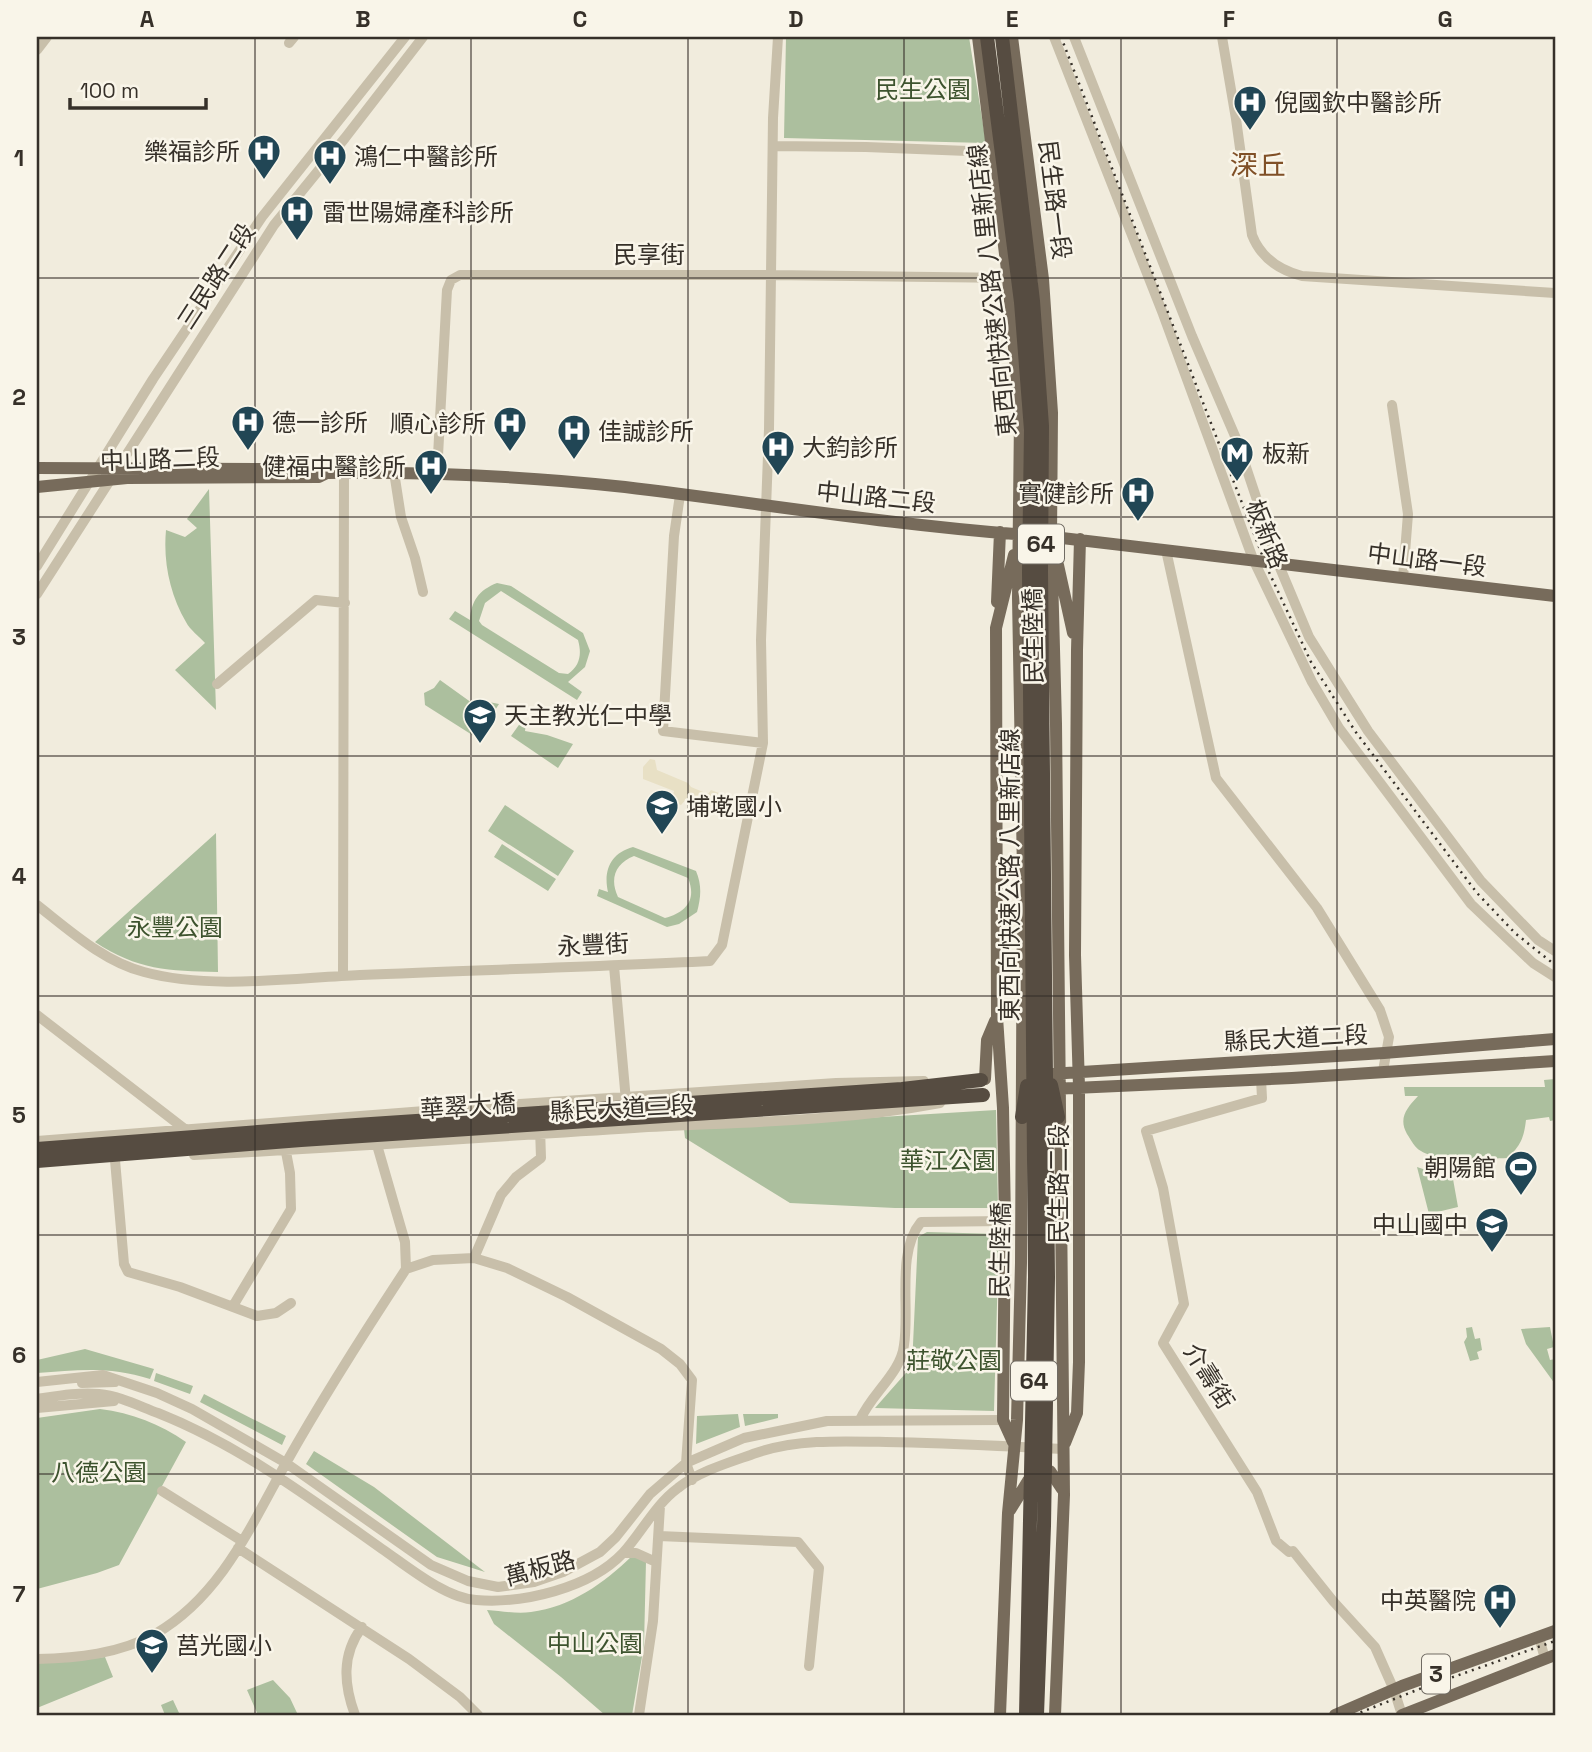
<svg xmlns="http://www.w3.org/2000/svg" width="1592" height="1752" viewBox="0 0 1592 1752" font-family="'Space Grotesk','Noto Sans TC',sans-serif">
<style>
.green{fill:#acbf9e;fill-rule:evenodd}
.plaza{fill:#e8e0c5}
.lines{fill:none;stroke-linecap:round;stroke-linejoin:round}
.minor{stroke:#c8bfaa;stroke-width:10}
.major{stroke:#776b5b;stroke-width:12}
.highway{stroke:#564c41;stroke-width:14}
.rail{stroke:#363029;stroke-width:2.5;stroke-dasharray:2 5;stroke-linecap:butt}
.grid{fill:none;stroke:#363029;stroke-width:2;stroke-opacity:0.55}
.labels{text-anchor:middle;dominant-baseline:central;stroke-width:5;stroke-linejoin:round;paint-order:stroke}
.shield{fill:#f9f5e9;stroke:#706b63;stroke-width:2}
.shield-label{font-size:23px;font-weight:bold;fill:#363029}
.park-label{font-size:24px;fill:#3d532e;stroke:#f9f5e9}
.poi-label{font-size:24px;fill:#363029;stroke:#f9f5e9;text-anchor:start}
.street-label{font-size:24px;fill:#363029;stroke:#f9f5e9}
.quarter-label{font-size:28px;fill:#805027;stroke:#f9f5e9}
.neatline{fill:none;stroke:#363029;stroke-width:2.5}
.grid-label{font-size:23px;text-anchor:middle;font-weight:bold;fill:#363029}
</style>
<rect width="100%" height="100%" fill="#f1ecdd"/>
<path class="green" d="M786,37H969L986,143L784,138Z
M209,489L216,710L175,670L205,643C199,636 190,630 186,622C170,595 163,562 166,530L185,537L197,528L187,519Z
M497,583L511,586L583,633L590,651L585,667L568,682L582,692L577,700L449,619L455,611L470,620C471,601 479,590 497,583ZM501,591L578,640C582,654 580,666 568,674L559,673L482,625L479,621L485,603Z
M440,680L479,708L484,701L499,704L477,738L425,705L424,693L434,688Z
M521,722L526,724L525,731L547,735L573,744L558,768L511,736Z
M505,805L574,851L558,876L488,831Z
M216,833L218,972C169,971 137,970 95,942Z
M502,844L556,879L548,891L494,857Z
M633,847L696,871C702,885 701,897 697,912L679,924L667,927L597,896L599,889L608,892C603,870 611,853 633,847ZM634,856L688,878C697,900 686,912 665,918L618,897C609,878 616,863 634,856Z
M1555,1079V1120L1550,1121L1549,1117L1526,1120C1524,1137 1521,1146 1507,1158C1486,1159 1438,1162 1421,1151C1415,1148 1411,1140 1407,1134C1398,1118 1407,1108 1418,1096H1405L1404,1087H1545L1544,1080Z
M996,1110L998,1208H895L790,1203L685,1138L684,1129Z
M1417,1167L1453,1179L1458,1207L1429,1214Z
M927,1232L999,1234L994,1411L875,1408L912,1366L918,1237Z
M1472,1327L1475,1339L1480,1338L1482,1350L1477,1352L1479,1359L1470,1361L1464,1342L1467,1337L1466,1328Z
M1550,1327L1554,1347L1547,1349L1550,1360L1555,1359V1384L1526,1344L1521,1329Z
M85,1349L154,1369L150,1379C110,1366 78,1370 37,1373V1360Z
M156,1373L193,1386L190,1394L154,1381Z
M204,1394L286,1436L282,1445L200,1402Z
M100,1409C132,1413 160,1424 186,1442L119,1565L97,1573L37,1589V1418Z
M738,1414L740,1427L696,1444L697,1416Z
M743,1414H778V1418L745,1426Z
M314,1451L374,1487L485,1572L437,1557L306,1464Z
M632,1556L646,1561L644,1645L632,1715H605L561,1677L494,1624L487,1610C501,1611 517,1614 531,1612C571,1607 604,1583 632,1556Z
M105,1657L113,1677L37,1708V1663Z
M273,1680L290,1698L298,1715H258L247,1690Z
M173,1700L180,1715H165L161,1705Z"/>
<path class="plaza" d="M650,759L655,760L657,770L688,783L691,787L708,794L711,790L732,798L726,813L688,797L681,805L671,801L674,791L643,779V767Z"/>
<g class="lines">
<path class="minor" d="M1054,37L1163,314L1253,559L1312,682L1339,728L1471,904L1533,963L1555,977
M1074,37L1192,336L1238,443L1278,563L1309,637L1368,731L1481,881L1538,940L1555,951
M1222,37L1236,119L1252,235C1261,258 1279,270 1302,276L1555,293
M289,43L294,37
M37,50L47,37
M773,146L866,147L993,152
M1392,405L1408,514L1403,578
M394,472L401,517L415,558L423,592
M437,474L447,290L451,280L460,275H771L1014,278
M680,495L674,536L663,731L763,743
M1166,550L1216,778L1317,908L1380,1010L1389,1037L1383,1071
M37,566L153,379L262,217L405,37
M37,594L274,225L345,138L423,37
M217,684L316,600L345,603
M996,808H1026
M37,905C69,930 104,962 144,972C210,990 292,978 360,975C477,970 593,967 710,961L722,945L763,743L761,640L769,429L773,118L778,37
M614,966L626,1101
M343,976L344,472
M37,1015L186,1130
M1261,1079L1262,1098L1146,1131L1163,1188L1184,1304L1163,1343L1257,1492L1276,1541L1289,1552L1293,1551L1333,1601L1375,1647L1394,1690L1402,1715
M37,1141L489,1106L836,1083L924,1081
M377,1145L405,1242L406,1269
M194,1155C341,1148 487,1137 634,1128C736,1122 839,1122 940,1103
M115,1160L124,1264L128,1272L180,1287L257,1316L276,1313L291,1303
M474,1258L501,1195L516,1177L541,1158L540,1128
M406,1269L433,1260L474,1258L507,1268L567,1297L661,1349L680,1364L692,1380L686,1463L692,1480
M233,1306L291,1209L290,1173L286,1152
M37,1382L103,1375L157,1393L192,1409L286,1463L431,1565L468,1581L498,1587L534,1582L563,1572L600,1552L616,1537L650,1494L686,1463L744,1438L827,1421L1003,1420
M82,1383L115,1382
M37,1399C57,1396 79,1392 99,1394C120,1396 139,1406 158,1413C241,1446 310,1498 382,1549C407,1566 445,1598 476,1600C523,1604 590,1588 623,1553C642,1532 655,1505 678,1488C699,1471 731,1462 756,1453C797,1439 843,1441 886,1442C945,1443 1003,1446 1062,1449
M37,1408L114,1401
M860,1420C871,1394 901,1373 904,1345C910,1308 896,1252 921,1222L1005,1221
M162,1491L242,1541
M659,1536L798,1542L819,1568L809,1666
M238,1548L409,1659L460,1697L478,1715
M623,1553H636L656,1562
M1539,1637L1545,1659
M37,1659C77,1658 119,1654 155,1634C220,1597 251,1526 286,1463C323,1397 364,1333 406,1269
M355,1715C344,1685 341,1655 362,1627
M639,1715L653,1621L660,1506"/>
<path class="major" d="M978,37L1008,278L1020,417L1018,598L1023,872L1021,1263L1017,1420L1008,1513L1000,1715
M1012,37L1043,279L1052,413L1051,537L1056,724L1064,1495L1055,1715
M37,468L267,469
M37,487L127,478L319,477L327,473C426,472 526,476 625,487C758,503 892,525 1027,535
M1045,536L1555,596
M1058,565L1073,633
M997,602L1000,532
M1050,1074L1384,1053L1555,1039
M985,1079L987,1040L995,1021
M1052,1089L1292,1078L1555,1061
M1013,1442L1003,1420L1005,1221L1003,1108L997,1017L996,628L1014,555
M1065,1443L1077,1413L1079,1362V1087L1075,955L1077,650L1080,539
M1010,1510L1028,1481L1041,1469L1050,1471L1062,1489
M1335,1715L1402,1686L1555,1631
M1402,1715L1555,1655"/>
<path class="highway" d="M987,37L1021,302L1031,430L1029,572L1035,1277L1026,1715
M1002,37L1033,301L1042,426L1041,572L1048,1278L1044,1526L1037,1715
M1051,1085L1058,1117
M1022,1117L1027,1086
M37,1149L311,1128L902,1089L981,1080
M37,1161L301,1140L983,1095"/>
<path class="rail" d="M1061,37L1268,570L1311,662L1355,731L1477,893L1515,933L1555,965
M1354,1715L1422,1688L1555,1641"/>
</g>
<path class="grid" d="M255,37V1715M471,37V1715M688,37V1715M904,37V1715M1121,37V1715M1337,37V1715M37,278H1555M37,517H1555M37,756H1555M37,996H1555M37,1235H1555M37,1474H1555"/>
<defs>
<symbol id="hospital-pin" viewBox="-11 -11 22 30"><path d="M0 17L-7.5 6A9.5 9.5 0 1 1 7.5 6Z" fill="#214655" stroke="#f9f5e9"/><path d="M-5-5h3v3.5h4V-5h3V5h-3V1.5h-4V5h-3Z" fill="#fff"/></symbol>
<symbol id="metro-pin" viewBox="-11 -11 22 30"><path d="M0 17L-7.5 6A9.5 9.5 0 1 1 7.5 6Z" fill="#214655" stroke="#f9f5e9"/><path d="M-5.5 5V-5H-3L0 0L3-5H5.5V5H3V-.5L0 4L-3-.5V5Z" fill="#fff"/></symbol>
<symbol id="school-pin" viewBox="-11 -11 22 30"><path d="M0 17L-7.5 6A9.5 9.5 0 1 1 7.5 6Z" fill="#214655" stroke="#f9f5e9"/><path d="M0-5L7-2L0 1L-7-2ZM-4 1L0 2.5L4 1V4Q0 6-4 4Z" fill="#fff"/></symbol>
<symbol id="stadium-pin" viewBox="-11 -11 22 30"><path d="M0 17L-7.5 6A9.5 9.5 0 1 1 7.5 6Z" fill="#214655" stroke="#f9f5e9"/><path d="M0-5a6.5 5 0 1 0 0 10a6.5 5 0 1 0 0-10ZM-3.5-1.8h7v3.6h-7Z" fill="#fff"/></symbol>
</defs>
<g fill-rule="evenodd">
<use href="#hospital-pin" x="1231" y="83" width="38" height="52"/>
<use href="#hospital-pin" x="245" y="132" width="38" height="52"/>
<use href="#hospital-pin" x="311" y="137" width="38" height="52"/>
<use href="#hospital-pin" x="278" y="193" width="38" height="52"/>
<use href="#hospital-pin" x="229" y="403" width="38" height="52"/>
<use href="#hospital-pin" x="491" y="404" width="38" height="52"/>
<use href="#hospital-pin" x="555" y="412" width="38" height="52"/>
<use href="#hospital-pin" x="759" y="428" width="38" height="52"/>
<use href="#metro-pin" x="1218" y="434" width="38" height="52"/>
<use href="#hospital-pin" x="412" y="447" width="38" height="52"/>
<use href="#hospital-pin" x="1119" y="474" width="38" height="52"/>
<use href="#school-pin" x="461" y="696" width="38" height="52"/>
<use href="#school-pin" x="643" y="787" width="38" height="52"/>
<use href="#stadium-pin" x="1502" y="1148" width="38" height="52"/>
<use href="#school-pin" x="1473" y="1205" width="38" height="52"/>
<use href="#hospital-pin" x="1481" y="1581" width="38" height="52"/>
<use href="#school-pin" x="133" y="1626" width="38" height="52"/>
</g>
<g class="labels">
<g class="shield">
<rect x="1018" y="524.5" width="46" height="39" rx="5"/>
<rect x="1011" y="1361.5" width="46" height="39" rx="5"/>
<rect x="1422" y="1654.5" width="28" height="39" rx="5"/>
</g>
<g class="shield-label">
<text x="1041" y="544">64</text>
<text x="1034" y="1381">64</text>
<text x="1436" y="1674">3</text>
</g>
<g class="park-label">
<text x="923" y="89">民生公園</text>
<text x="175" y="927">永豐公園</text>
<text x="948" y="1160">華江公園</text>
<text x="954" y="1360">莊敬公園</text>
<text x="99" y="1472">八德公園</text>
<text x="595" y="1643">中山公園</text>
</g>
<g class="poi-label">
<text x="1274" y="102">倪國欽中醫診所</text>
<text x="240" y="151" text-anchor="end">樂福診所</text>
<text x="354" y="156">鴻仁中醫診所</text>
<text x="322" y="212">雷世陽婦產科診所</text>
<text x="272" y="422">德一診所</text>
<text x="486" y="423" text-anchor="end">順心診所</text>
<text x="598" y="431">佳誠診所</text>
<text x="802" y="447">大鈞診所</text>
<text x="1262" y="453">板新</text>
<text x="406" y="466" text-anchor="end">健福中醫診所</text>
<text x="1114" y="493" text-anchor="end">實健診所</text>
<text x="504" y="715">天主教光仁中學</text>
<text x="686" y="806">埔墘國小</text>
<text x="1496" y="1167" text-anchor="end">朝陽館</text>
<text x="1468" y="1224" text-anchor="end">中山國中</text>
<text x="1476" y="1600" text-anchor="end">中英醫院</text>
<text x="176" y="1645">莒光國小</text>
</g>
<g class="street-label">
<text transform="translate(1055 200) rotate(83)">民生路一段</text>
<text x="649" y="254">民享街</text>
<text transform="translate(216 276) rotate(-57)">三民路二段</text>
<text transform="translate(992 290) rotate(-96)">東西向快速公路 八里新店線</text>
<text transform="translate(160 459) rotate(-2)">中山路二段</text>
<text transform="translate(876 497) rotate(6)">中山路二段</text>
<text transform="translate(1267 534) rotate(68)">板新路</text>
<text transform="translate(1427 560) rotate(7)">中山路一段</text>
<text transform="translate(1033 636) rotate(-91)">民生陸橋</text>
<text transform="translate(1009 875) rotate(-90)">東西向快速公路 八里新店線</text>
<text transform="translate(593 945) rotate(-3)">永豐街</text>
<text transform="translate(1296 1038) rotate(-3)">縣民大道二段</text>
<text transform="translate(468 1106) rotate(-4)">華翠大橋</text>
<text transform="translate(622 1108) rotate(-3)">縣民大道三段</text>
<text transform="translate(1058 1184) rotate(-90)">民生路二段</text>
<text transform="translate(1000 1250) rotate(-89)">民生陸橋</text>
<text transform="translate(1209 1376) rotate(58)">介壽街</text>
<text transform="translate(540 1568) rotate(-15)">萬板路</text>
</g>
<g class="quarter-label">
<text x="1258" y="165">深丘</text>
</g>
</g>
<rect width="1592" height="1752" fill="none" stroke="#f9f5e9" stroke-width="77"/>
<path d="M70 98v10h136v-10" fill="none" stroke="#363029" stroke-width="3.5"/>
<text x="80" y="98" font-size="21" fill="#363029" stroke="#f9f5e9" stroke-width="5" paint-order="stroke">100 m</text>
<rect x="38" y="38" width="1516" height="1676" class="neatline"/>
<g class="grid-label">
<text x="147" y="27">A</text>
<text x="363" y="27">B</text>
<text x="580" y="27">C</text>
<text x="796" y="27">D</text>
<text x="1012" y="27">E</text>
<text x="1229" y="27">F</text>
<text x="1445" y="27">G</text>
<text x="19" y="166">1</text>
<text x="19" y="405">2</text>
<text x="19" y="645">3</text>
<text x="19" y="884">4</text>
<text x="19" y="1123">5</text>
<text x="19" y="1363">6</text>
<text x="19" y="1602">7</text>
</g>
</svg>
